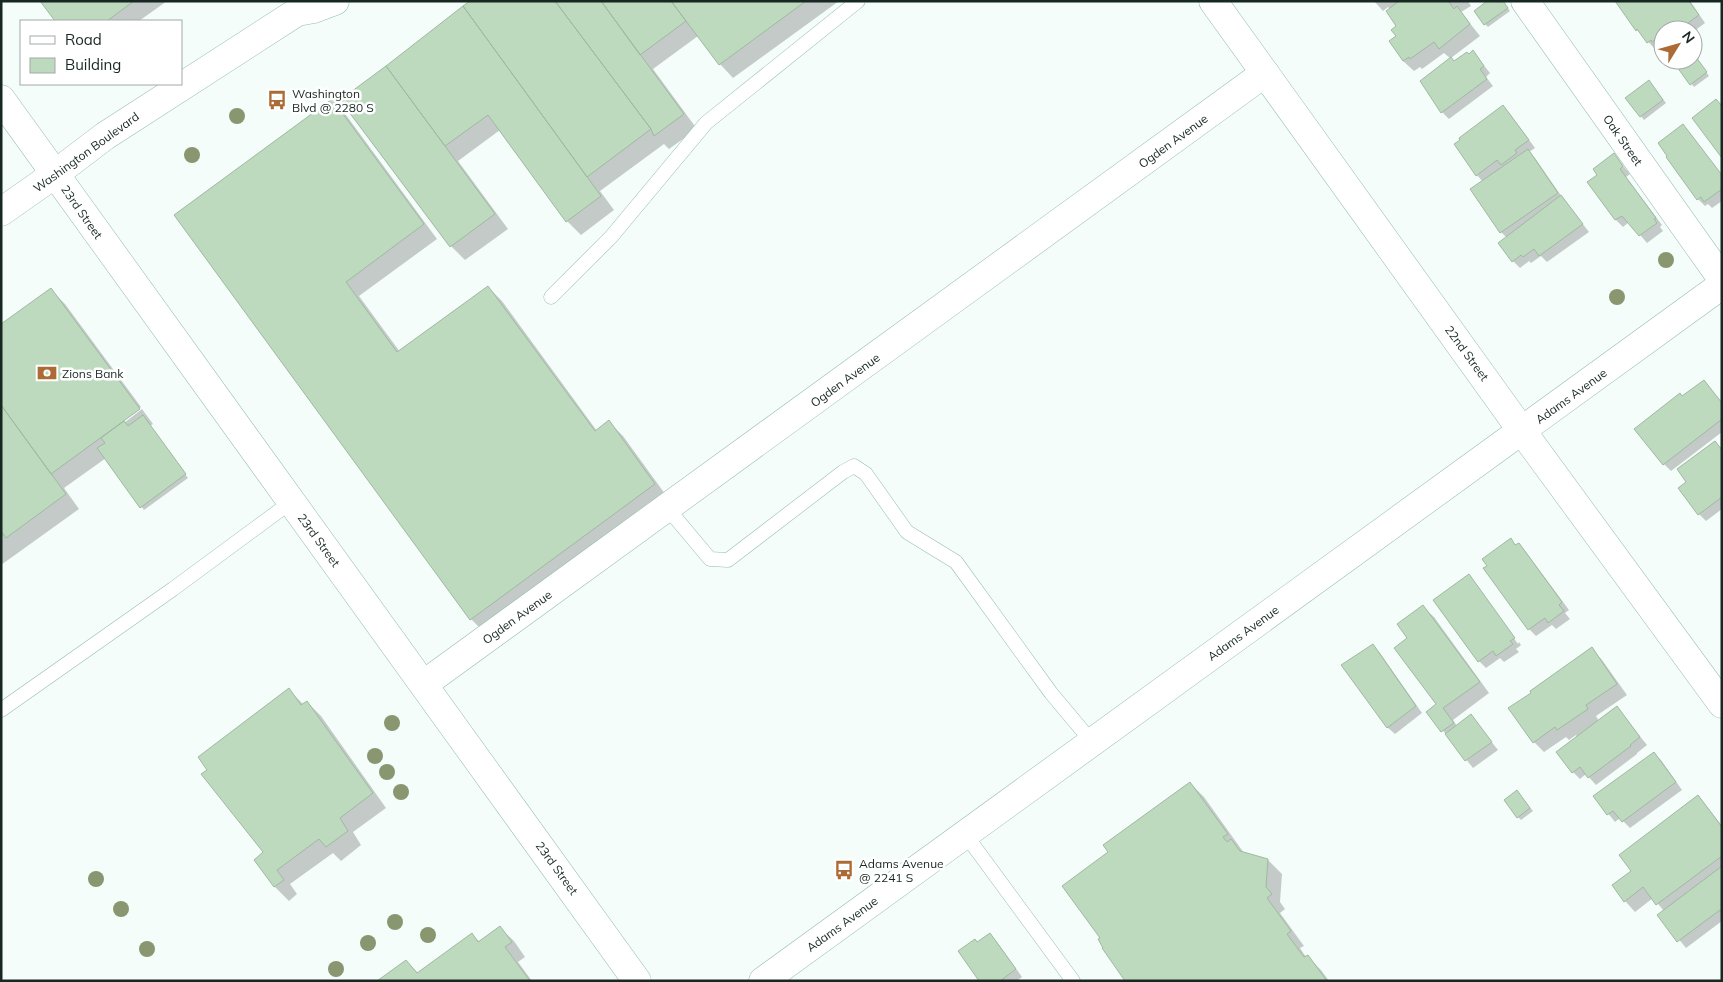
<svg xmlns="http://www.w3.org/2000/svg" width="1723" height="982" viewBox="0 0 1723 982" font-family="Mulish,sans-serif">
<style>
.shadow{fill:#0003}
.building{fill:#bddabf;stroke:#9ebaa0}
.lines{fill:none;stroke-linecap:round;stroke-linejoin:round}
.service-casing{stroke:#95bdae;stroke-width:15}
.minor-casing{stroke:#95bdae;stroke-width:29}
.tertiary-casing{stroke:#95bdae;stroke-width:29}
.primary-casing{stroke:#95bdae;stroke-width:29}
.service{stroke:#fff;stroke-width:14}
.minor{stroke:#fff;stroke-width:28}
.tertiary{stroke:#fff;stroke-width:28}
.primary{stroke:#fff;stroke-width:28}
.tree{fill:#899670}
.labels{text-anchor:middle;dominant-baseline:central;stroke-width:5;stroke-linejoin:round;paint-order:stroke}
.poi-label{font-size:12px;fill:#172721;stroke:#fff;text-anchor:start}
.street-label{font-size:12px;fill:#172721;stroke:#fff}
</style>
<rect width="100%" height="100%" fill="#f5fdfa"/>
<path class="shadow" d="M42,1H167L139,21H57Z
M472,1H839L733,78L720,64L698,36L653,69L697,129L669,149L664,144L600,191L614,210L581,235L567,221L500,130L458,161L508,229L465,260L451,246L342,100Z
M1374,1H1468L1471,6L1461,12L1480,36L1451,58L1455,63L1473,52L1490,73L1486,77L1493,86L1449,119L1442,112L1421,81L1451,59L1444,53L1422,69L1420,67L1414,71L1403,61L1397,37L1398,27L1390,9L1388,7L1383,11Z
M1503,1L1510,11L1488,27L1485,24Z
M1616,1H1690L1705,23L1693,32V30H1663V46L1660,48L1659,47L1655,49L1637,30Z
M1693,54L1709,76L1694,87L1673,60H1693Z
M1652,85L1666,103L1644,120L1627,98Z
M332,101L346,115L437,239L359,296L400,352L488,287L502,301L597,431L609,422L623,436L668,498L485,633L471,619L175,216Z
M1503,107L1510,114L1535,148L1529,152L1535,158L1562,197L1589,232L1547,262L1541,256L1531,263L1529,261L1520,268L1513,261L1507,238L1501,232L1483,182L1477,175Z
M1614,155L1630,174L1626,177L1662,225L1660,227L1663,231L1647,243L1629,222L1623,227L1616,220L1589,183L1599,175Z
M1722,175V201L1712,208L1708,204L1705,206L1698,199Z
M51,290L65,304L141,407L122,421L124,423L142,409L153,424L150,426L188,478L144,510L106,458L64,488L79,509L1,565V326Z
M1704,381L1722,403V432L1671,471L1664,464L1683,398Z
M1715,442L1722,449V509L1706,521L1699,514L1688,482Z
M1511,540L1517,546L1519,544L1526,552L1569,610L1565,613L1570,619L1556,629L1552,625L1536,636L1529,629Z
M1469,576L1475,582H1473L1518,644L1519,642L1521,645L1516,649L1519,652L1504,662L1500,658L1486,668L1479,661Z
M1423,607L1434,617L1489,693L1453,720L1457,726L1471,716L1498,750L1473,768L1428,712L1438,705L1409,639Z
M1373,646L1380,653L1422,713L1395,734L1387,727Z
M1592,649L1602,660L1627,695L1596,716L1599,721L1617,708L1647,745L1637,753V754L1596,785L1586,774L1580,779L1573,772L1577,737L1576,735L1569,740L1566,737L1544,752L1534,742Z
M289,690L304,705L307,702L321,716L386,808L353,832L361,845L341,861L333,853L290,884L297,894L289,901L275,887L256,860L265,853Z
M1653,753L1661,760L1682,790L1630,828L1620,818L1615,822L1595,797Z
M1190,783L1204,797L1244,853L1268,860L1282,874L1280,902L1285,909L1280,913L1304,946L1300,948L1306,957L1307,956L1321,970L1329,981H1127L1102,939L1110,853Z
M1520,795L1533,811L1521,820L1518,817Z
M1698,797L1708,808L1722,826V921L1686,948L1659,915L1664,911L1653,898L1635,912L1625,901L1632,871Z
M500,928L514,941L525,957L518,962L532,981H379L406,961L419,974L472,935L480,942Z
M990,935L997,942L1022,977L1017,981H981L978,943Z"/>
<path class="building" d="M40,1H134L107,21H55Z
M470,1H555L651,129L587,177L463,6Z
M555,1H601L684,114L654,136L651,129Z
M601,1H671L686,21L640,55Z
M671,1H806L719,65Z
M1399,1H1451L1449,2L1454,9L1457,6L1470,24L1439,49L1434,42L1410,59L1409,57L1403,61L1389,41L1396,36L1391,30L1396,26L1386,11Z
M1487,1H1503L1508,8L1484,25L1474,11Z
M1615,1H1689L1699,15L1678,30H1663V34L1652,42L1651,40L1647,43L1637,29L1636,31Z
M463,6L601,196L566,222L488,115L445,146L386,66Z
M1473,50L1484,66L1480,69L1487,79L1441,113L1420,81L1451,57L1454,61L1467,52L1469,54Z
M1693,53L1707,72L1690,85L1672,60H1693Z
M386,66L495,214L450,247L340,100Z
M1649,80L1663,100L1640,117L1625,98Z
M332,99L424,224L346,282L397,352L488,286L595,431L609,420L655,484L470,620L174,215Z
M1716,99L1722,106V158L1692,118Z
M1503,105L1529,140L1515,150L1517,153L1501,165L1497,160L1476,176L1454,144L1460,140L1459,138Z
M1683,124L1722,175V189L1704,202L1701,197L1697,200L1666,157L1667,156L1658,143Z
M1528,149L1558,193L1500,233L1470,189Z
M1614,153L1623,166L1620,169L1656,218L1654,219L1657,223L1639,236L1622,216L1615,220L1587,182L1597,175L1593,169Z
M1561,195L1583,224L1539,256L1534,249L1523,257L1521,255L1512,262L1498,243Z
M51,288L140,409L51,474L1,405V324Z
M1704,380L1722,403V419L1663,465L1634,429L1680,393L1682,396Z
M1,405L66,494L6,538L1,531Z
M143,415L186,474L140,508L97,448L105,443L101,438L124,421L128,426Z
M1715,441L1722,450V497L1698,515L1678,488L1686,482L1677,469Z
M1511,538L1515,545L1519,543L1562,602L1559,605L1564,611L1548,623L1545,618L1528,630L1483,568L1487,566L1482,559Z
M1469,574L1515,638L1510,641L1513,644L1496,656L1493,651L1478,662L1433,600Z
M1423,605L1480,682L1443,708L1454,723L1441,732L1426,712L1436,704L1394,648L1407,638L1397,624Z
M1373,644L1416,706L1387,728L1341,665Z
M1592,647L1617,684L1586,705L1588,709L1557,730L1555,727L1533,743L1508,708L1531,693L1530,691Z
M289,688L301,705L307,701L373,793L340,818L348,831L326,847L319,839L277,870L284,880L274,887L254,860L263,852L201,774L207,770L198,757Z
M1617,706L1640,737L1630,745L1631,746L1588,778L1580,767L1572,773L1556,752Z
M1471,714L1492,742L1465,761L1445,734Z
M1654,752L1676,782L1622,822L1613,811L1607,815L1593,796Z
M1190,782L1228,834L1223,837L1227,842L1231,839L1240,851L1268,859L1266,887L1272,894L1267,898L1291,931L1287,934L1304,957L1308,955L1327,981H1125L1102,948H1103L1098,939L1100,938L1062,886L1108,852L1103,845Z
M1517,790L1530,808L1517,818L1504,800Z
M1698,795L1722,827V856L1656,905L1643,887L1624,902L1612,885L1631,871L1619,855Z
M1722,866V913L1720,910L1677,942L1657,915Z
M500,926L512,942L505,947L530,981H377L406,960L417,973L472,933L478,942Z
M990,933L1016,969L1000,981H979L958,951L975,939L977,942Z"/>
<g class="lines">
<defs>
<path id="service" d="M551,297L611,237L706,123L858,1
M668,509L710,559L728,560L843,472L854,466L866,474L907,532L956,562L1051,693L1092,742
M1,710L173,589L291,502
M965,834L1073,981"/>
<path id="minor" d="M1525,1L1722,279
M424,684L1265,73
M763,981L1722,285"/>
<path id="tertiary" d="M1213,1L1522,431L1722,704
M1,99L637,981"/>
<path id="primary" d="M1,212L55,174L105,136L297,12L314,9L335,1"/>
</defs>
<use href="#service" class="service-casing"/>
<use href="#minor" class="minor-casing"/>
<use href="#tertiary" class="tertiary-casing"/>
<use href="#primary" class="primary-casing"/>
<use href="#service" class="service"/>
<use href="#minor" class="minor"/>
<use href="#tertiary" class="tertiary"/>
<use href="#primary" class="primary"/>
</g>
<g class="tree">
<circle cx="237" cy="116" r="8"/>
<circle cx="192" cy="155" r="8"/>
<circle cx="1666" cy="260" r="8"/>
<circle cx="1617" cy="297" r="8"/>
<circle cx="392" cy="723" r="8"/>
<circle cx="375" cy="756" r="8"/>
<circle cx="387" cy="772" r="8"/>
<circle cx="401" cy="792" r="8"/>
<circle cx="96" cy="879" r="8"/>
<circle cx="121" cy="909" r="8"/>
<circle cx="395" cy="922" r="8"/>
<circle cx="428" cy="935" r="8"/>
<circle cx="368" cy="943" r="8"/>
<circle cx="147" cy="949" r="8"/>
<circle cx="336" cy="969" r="8"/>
</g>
<defs>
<symbol id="bus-bare" viewBox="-9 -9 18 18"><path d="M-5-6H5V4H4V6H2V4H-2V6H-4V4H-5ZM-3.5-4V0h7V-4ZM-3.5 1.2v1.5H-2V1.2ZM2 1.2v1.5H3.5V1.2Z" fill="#ac6b34" stroke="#fff" stroke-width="2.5" paint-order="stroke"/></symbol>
<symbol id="bank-bare" viewBox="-9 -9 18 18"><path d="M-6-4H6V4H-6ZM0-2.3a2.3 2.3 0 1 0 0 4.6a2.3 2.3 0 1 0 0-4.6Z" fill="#ac6b34" stroke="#fff" stroke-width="2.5" paint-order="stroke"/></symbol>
</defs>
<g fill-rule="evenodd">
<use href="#bus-bare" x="263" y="86" width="28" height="28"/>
<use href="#bank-bare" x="33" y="359" width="28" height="28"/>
<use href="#bus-bare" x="830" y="856" width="28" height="28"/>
</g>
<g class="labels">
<g class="poi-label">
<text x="292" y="93">Washington<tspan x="292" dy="14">Blvd @ 2280 S</tspan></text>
<text x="62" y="373">Zions Bank</text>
<text x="859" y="863">Adams Avenue<tspan x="859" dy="14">@ 2241 S</tspan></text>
</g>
<g class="street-label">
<text transform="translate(1623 140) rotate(55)">Oak Street</text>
<text transform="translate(1173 141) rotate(-36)">Ogden Avenue</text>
<text transform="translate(86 152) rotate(-36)">Washington Boulevard</text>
<text transform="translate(82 212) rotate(55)">23rd Street</text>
<text transform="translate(1467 353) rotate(54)">22nd Street</text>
<text transform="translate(845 380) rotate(-36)">Ogden Avenue</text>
<text transform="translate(1571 396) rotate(-36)">Adams Avenue</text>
<text transform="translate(319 540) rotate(54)">23rd Street</text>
<text transform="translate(517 617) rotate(-36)">Ogden Avenue</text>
<text transform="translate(1243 633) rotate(-36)">Adams Avenue</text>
<text transform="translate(557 868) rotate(54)">23rd Street</text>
<text transform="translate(842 924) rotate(-36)">Adams Avenue</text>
</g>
</g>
<rect width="1723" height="982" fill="none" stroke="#172721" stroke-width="5"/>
<rect x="20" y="20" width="162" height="65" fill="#ffffff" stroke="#a2a9a6"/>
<rect x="30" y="36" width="25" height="8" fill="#ffffff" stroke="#a2a9a6"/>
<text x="65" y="45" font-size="15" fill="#172721">Road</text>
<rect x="30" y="58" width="25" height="15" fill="#bddabf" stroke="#a2a9a6"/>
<text x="65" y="70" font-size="15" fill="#172721">Building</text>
<g transform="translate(1678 45) rotate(53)"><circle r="24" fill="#ffffff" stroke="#a2a9a6"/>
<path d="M0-4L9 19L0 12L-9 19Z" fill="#ac6b34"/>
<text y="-8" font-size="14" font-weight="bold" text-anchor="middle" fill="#172721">N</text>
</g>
</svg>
